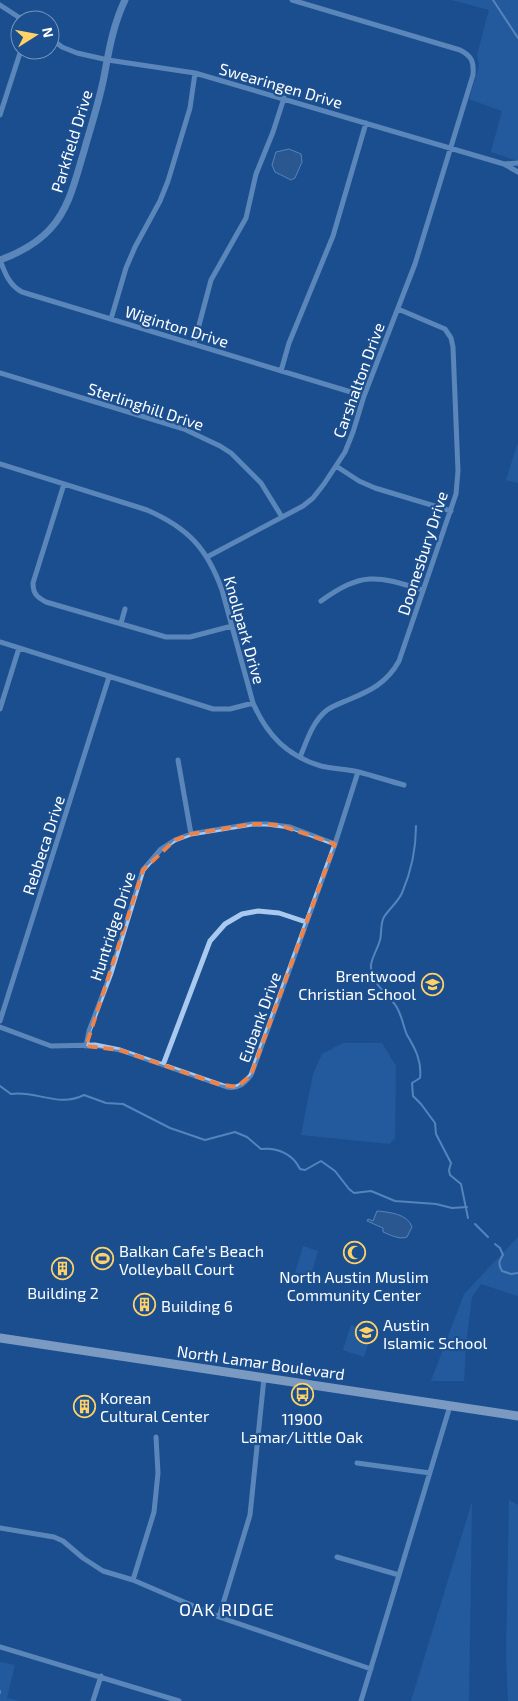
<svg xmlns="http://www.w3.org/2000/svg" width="518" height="1701" viewBox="0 0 518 1701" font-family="'Exo 2',sans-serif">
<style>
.green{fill:#2e69ad}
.water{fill:#3c6290;stroke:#9cc4f0}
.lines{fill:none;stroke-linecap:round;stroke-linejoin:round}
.stream{stroke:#9cc4f0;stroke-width:2}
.minor{stroke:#a9c9ee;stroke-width:5}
.tertiary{stroke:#a9c9ee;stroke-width:7}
.primary{stroke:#f0f6ff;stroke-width:9}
.marked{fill:none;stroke:#ee8249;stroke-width:4;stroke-dasharray:10 6;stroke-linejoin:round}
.labels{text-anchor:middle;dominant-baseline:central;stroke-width:4.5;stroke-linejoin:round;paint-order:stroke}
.street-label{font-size:16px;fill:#fff;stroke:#1b4f8f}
.poi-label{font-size:16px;fill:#fff;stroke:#1b4f8f;text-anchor:start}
.neighbourhood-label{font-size:18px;letter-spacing:1px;fill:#fff;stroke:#1b4f8f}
</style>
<rect width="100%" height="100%" fill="#1b4f8f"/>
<path class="green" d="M452,0H518V201V161L491,152L502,111L469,99L478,70L479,64L477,55L489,10Z
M517,445H518V483L506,480Z
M343,1043H382L396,1066L395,1138L390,1144L301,1135L313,1074L322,1054Z
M518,1237V1296L481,1284L472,1297L466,1344L464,1381H431L464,1294Z
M303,1246L318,1251L310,1278L295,1273Z
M100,1247L110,1249L106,1271L96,1269Z
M351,1325L361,1329L357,1341L368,1345L364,1357L343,1350Z
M509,1500L518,1505V1701H508L506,1658Z
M472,1502L469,1701H411Z
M0,1662L15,1665L7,1698L19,1701H0Z"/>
<path class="water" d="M289,149L301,154L302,162L295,178L291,180L275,172L272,165L276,152Z
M377,1211C389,1212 408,1214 412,1227L407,1237C399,1240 391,1235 383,1232V1228L367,1221L368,1219L373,1221Z"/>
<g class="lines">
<path class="stream" d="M493,0L518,38
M416,826C416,849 411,872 402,893C398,902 389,909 384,917C380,924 382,933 380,940C378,948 372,957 371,965C370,983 388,994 396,1006C402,1015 403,1026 407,1035C415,1048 422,1061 420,1078L412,1083L413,1096L421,1104L435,1123L436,1134L451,1163L449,1170L450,1175L461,1184L468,1218
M0,1086L11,1094C36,1090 58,1108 84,1095L106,1103L123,1104L170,1128L205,1140L235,1132L247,1137L261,1149C277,1147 293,1154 300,1169L305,1170L321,1161L335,1171L349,1189L354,1193L371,1191L395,1201L436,1204L452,1208L467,1207
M475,1224L488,1237
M495,1244L500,1248L503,1255C499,1261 498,1264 502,1271L511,1274L518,1273
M0,1693V1691"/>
<path class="minor" d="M0,5L23,20
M50,38L62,47L77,53L108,60L195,73L504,164L518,172
M0,115L21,50
M504,164L518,163
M0,260C5,273 9,285 22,292L364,396
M111,319L126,268L135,247L160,201L168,181L190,108L195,73
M194,344L211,280L246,218L256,174L273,132L284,98
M281,371L289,343L333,236L366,123
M0,373L184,429L220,446L231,453L261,483L282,517
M0,464L147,510C188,528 207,548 222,590L253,703C267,735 287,756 321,766C333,769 347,769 359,772C374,776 389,781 404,785
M336,466L359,481L375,488L451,511
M64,484L33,583C33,594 37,597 46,602L166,637H190L232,626
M207,557L303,506L313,498L324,484L345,452L353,432L364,396L415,264L473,75C474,62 472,56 460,50L292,0
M321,601C363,571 377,576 423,590
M121,623L125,609
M0,642L213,709H230L253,703
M0,709L19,648
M300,757C307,741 312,722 327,710C333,706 341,703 348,700C370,691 387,683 399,661L456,494L458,471L453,347L451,338L445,329L398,309
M178,760L191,834
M0,1021L109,677
M0,1027L51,1046L95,1045L120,1050L227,1087C238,1089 244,1084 251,1075L335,844L358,772
M86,1046L89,1031L111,973L143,870L161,849L175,840L191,834L252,824H267L290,827L335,844
M163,1065L210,941L225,924L242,914L258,911L279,913L306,922
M357,1463L430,1473
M0,1528L54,1537L63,1541L83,1558L103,1571L133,1580L219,1617L371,1669
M337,1557L399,1575
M133,1580L154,1512L158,1473L156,1437
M219,1617L250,1515L264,1378
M0,1647L179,1701
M93,1701L101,1676
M361,1701L450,1406"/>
<path class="tertiary" d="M0,260C19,253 37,244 51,228C70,207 76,177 84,151C91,126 99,102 104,77C109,50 113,25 125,0"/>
<path class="primary" d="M0,1338L518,1416"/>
</g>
<path d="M0 0H518V1701H0ZM252,824L279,825L335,844L251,1075L237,1087L218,1084L120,1050L86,1046L143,870L175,840L191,834Z" fill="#1b4f8f" fill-opacity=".55" fill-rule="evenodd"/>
<path class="marked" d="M252,824L279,825L335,844L251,1075L237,1087L218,1084L120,1050L86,1046L143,870L175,840L191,834Z"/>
<defs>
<symbol id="school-ring" viewBox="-11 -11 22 22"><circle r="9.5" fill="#1b4f8f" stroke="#ffd166" stroke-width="1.5"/><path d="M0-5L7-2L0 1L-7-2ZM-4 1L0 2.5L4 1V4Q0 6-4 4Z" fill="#ffd166"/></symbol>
<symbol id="mosque-ring" viewBox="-11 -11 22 22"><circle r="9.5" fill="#1b4f8f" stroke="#ffd166" stroke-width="1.5"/><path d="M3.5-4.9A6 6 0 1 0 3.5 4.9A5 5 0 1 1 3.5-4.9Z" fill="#ffd166"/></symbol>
<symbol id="stadium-ring" viewBox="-11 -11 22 22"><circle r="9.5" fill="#1b4f8f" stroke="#ffd166" stroke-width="1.5"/><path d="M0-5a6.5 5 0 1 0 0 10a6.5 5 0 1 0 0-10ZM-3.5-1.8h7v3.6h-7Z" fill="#ffd166"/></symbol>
<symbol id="building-ring" viewBox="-11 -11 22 22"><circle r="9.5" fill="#1b4f8f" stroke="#ffd166" stroke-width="1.5"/><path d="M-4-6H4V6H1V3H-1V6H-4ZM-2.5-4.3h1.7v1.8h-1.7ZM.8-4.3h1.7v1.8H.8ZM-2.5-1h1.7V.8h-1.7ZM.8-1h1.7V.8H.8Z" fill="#ffd166"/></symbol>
<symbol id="bus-ring" viewBox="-11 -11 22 22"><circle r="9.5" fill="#1b4f8f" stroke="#ffd166" stroke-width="1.5"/><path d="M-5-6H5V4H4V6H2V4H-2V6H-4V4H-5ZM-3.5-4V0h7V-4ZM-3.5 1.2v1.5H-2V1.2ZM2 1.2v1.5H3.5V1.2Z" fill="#ffd166"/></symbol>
</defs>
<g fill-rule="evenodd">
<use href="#school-ring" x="420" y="972" width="25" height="25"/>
<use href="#mosque-ring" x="342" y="1240" width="25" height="25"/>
<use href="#stadium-ring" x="90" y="1246" width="25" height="25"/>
<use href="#building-ring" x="50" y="1256" width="25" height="25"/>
<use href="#building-ring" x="132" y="1292" width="25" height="25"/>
<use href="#school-ring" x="354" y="1320" width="25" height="25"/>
<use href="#bus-ring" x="290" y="1382" width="25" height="25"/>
<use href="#building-ring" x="72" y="1394" width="25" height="25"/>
</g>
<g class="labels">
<g class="street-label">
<text transform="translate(281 85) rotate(16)">Swearingen Drive</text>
<text transform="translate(71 141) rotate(-73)">Parkfield Drive</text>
<text transform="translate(177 326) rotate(17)">Wiginton Drive</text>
<text transform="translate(358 380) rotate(-70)">Carshalton Drive</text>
<text transform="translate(146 406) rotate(18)">Sterlinghill Drive</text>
<text transform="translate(422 553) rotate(-72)">Doonesbury Drive</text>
<text transform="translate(245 630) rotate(74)">Knollpark Drive</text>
<text transform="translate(43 845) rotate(-72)">Rebbeca Drive</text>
<text transform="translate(112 926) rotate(-72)">Huntridge Drive</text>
<text transform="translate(259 1017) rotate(-70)">Eubank Drive</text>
<text transform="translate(261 1362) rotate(8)">North Lamar Boulevard</text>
</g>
<g class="poi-label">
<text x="416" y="975" text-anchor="end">Brentwood<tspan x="416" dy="18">Christian School</tspan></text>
<text x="119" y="1250">Balkan Cafe's Beach<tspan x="119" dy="18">Volleyball Court</tspan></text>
<text x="354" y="1276" text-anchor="middle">North Austin Muslim<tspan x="354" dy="18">Community Center</tspan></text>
<text x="63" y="1292" text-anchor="middle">Building 2</text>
<text x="161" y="1305">Building 6</text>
<text x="383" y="1324">Austin<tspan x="383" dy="18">Islamic School</tspan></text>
<text x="100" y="1397">Korean<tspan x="100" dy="18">Cultural Center</tspan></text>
<text x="302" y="1418" text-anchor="middle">11900<tspan x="302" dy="18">Lamar/Little Oak</tspan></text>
</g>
<g class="neighbourhood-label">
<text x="227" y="1609">OAK RIDGE</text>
</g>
</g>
<g transform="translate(35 35) rotate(79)"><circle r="24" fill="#1b4f8f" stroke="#7695bc"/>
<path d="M0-4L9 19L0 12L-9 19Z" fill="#ffd166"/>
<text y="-8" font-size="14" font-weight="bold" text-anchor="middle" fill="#ffffff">N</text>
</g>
</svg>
